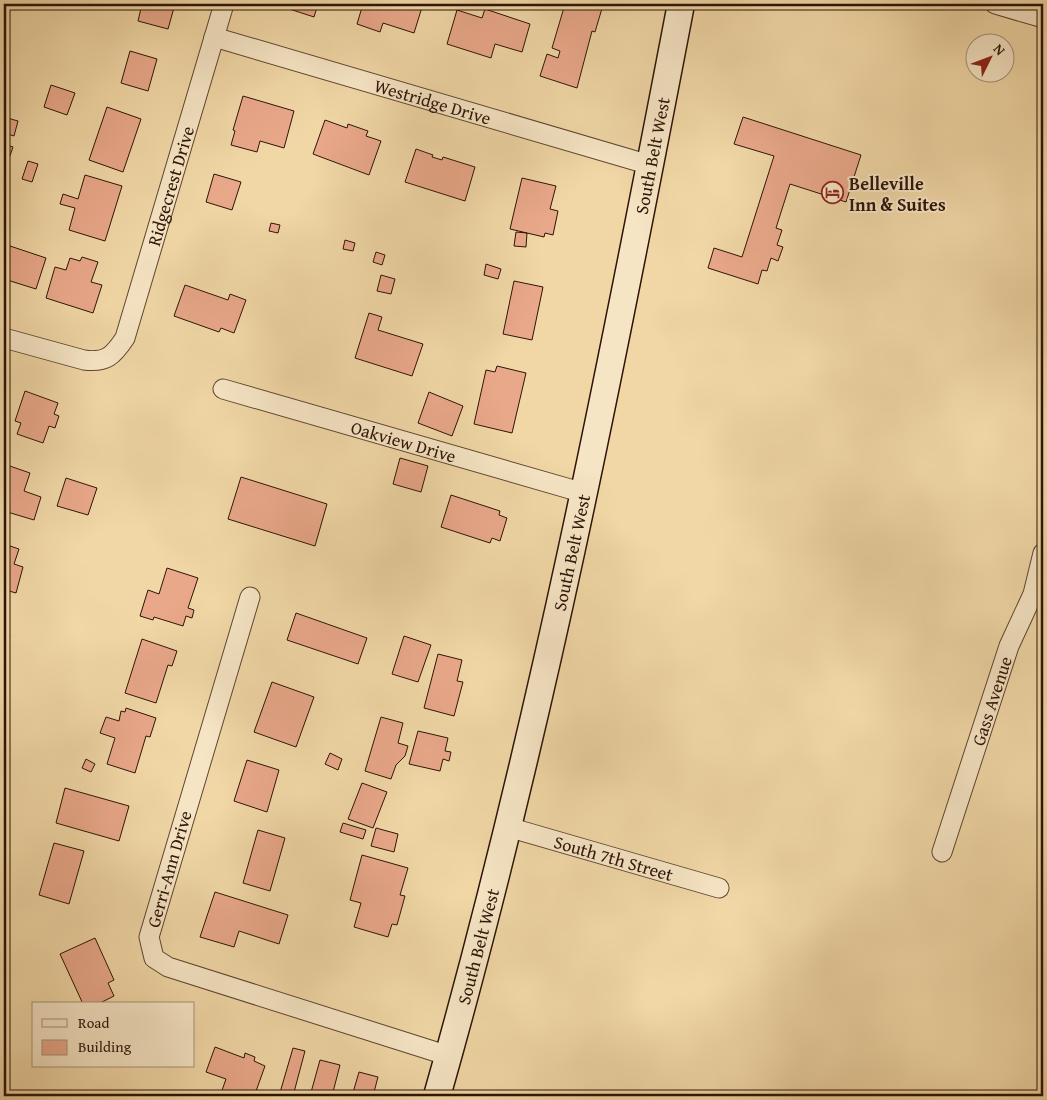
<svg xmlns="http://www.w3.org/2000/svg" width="1047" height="1100" viewBox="0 0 1047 1100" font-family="'Gentium Book Plus',serif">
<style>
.building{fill:#e9a88a;stroke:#2d1407}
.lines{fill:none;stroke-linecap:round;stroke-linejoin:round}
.minor-casing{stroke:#5e452f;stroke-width:21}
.secondary-casing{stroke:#2d1407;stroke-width:29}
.minor{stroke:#f6e5c5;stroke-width:19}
.secondary{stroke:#f6e5c5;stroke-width:26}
.labels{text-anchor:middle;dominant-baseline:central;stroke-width:4;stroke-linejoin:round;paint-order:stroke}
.street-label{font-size:18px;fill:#2d1407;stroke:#f6e5c5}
.poi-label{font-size:18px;font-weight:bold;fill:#2d1407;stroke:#f6e5c5;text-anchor:start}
</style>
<rect width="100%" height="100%" fill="#f1d7a6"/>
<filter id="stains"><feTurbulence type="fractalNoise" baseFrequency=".004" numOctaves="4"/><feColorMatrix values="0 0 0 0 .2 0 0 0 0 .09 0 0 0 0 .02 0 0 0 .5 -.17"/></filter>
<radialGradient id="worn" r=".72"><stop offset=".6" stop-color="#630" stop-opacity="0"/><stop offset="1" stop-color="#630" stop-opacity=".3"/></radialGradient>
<path class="building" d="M142,4H175L168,29L138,21Z
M274,4H318L314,17Z
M363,4H423L414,33L383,23L380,32L357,24Z
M565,4H599L603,5L595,32L592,31L577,88L540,76L547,54L558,58L560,51L552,48Z
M485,9L530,24L522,52L495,44L491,58L447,44L457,10L482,18Z
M130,51L157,59L148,91L121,83Z
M51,85L75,93L67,115L44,107Z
M243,96L294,111L284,148L260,141L257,152L231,145L235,131L233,130Z
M107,107L141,119L123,172L89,160Z
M4,117L18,121L14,136L4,133Z
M743,117L861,155L846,202L790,184L776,228L782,230L777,245L783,247L778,261L771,258L767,271L762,270L758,284L708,268L714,248L742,257L774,156L734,144Z
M325,120L347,128L348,124L368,131L366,136L381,141L369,175L313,154Z
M4,144L13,147L4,173Z
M416,149L433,155L432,157L442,160L443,157L475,167L465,201L405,182Z
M28,161L38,164L32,182L22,179Z
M214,174L241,182L232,210L206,202Z
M85,175L122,186L105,241L69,230L75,208L60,204L63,194L78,199Z
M522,178L556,186L550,209L558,211L553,235L545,233L544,237L510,229Z
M271,223L280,225L278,233L269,231Z
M516,232L527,233L526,247L514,246Z
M345,240L355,243L353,251L343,249Z
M4,244L46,258L36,289L4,279Z
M376,252L385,255L382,265L373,262Z
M82,257L98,262L91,282L102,285L93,313L46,298L55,267L66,270L70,258L80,261Z
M486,264L501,269L498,279L484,275Z
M381,275L395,279L391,294L377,291Z
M514,281L543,287L532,340L503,334Z
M185,285L228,300L230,294L246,300L234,333L221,328L219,332L174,316Z
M369,313L382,317L378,330L423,344L412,376L355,358Z
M497,366L526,373L512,433L474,424L486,370L495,372Z
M25,391L58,403L54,414L59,416L55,428L49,426L43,443L17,434L21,423L15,421Z
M429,392L463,406L452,436L418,423Z
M400,458L428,466L421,492L393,484Z
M4,464L30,473L24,491L41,497L34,520L4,511Z
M241,477L327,504L315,546L228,519Z
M66,478L97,488L88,515L57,506Z
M451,495L500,511L499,515L507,518L500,541L492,538L490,543L441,527Z
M4,544L19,549L14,564L23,567L16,593L9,591L5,604H4Z
M167,568L198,578L188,608L194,610L192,618L186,616L183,626L154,617L153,620L140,616L148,590L159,594Z
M296,613L367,638L358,664L287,640Z
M4,631L10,635L4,647Z
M404,636L431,645L418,682L392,674Z
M142,639L177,651L172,666L168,665L156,703L125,693Z
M438,654L462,660L457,681L463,682L454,716L424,708Z
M272,682L314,697L296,747L254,732Z
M126,708L156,718L150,737L146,736L135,773L107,764L115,738L100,733L106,717L119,721L121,711L125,712Z
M381,717L403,723L398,743L408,746L405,756L396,765L391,779L365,771Z
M418,731L448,738L445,751L451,752L449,761L443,759L440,771L409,764Z
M330,753L342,759L338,770L325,764Z
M86,759L95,764L91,772L82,768Z
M247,760L279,770L267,812L234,801Z
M362,783L387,792L373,828L348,819Z
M65,788L129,806L119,841L56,823Z
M343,823L366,830L363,839L340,832Z
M376,828L398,834L394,852L371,846Z
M258,830L285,838L270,891L243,883Z
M54,843L84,851L69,904L39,895Z
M362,855L408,868L400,895L405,896L397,925L392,924L388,937L354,927L361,903L350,900Z
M215,892L288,915L279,944L239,931L234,947L200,937Z
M95,938L114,980L108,983L114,996L98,1004H83L60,954Z
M215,1047L244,1058L245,1053L255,1057L254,1061L265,1066L255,1094L248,1091L246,1096H220L226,1079L206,1072Z
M293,1048L305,1051L293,1096H279Z
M320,1060L340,1065L332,1096H310Z
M359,1072L378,1077L373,1096H352Z"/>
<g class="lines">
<defs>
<g id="minor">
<path d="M995,4L1043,18"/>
<path id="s1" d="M214,37L650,165"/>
<path id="s2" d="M4,338L84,360C106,363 113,356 125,338L224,4"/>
<path id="s3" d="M223,389L584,493"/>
<path d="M250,597L149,937L154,958L168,967L449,1056"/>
<path id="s4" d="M508,827L719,888"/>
<path id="s5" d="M942,852L1009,646L1033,594L1043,553"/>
</g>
<g id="secondary">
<path id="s6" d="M437,1096C539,737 611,370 681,4"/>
</g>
</defs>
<use href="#minor" class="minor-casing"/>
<use href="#secondary" class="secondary-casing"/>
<use href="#minor" class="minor"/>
<use href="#secondary" class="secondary"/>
</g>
<defs>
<symbol id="hotel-ring" viewBox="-11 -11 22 22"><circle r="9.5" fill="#f6e5c5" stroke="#8f2418" stroke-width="1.5"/><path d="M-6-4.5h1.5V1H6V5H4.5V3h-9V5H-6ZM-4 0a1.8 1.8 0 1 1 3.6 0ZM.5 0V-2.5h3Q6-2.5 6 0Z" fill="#8f2418"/></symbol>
</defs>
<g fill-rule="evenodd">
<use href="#hotel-ring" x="820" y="180" width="25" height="25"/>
</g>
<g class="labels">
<g class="street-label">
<text stroke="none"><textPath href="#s1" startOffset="228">Westridge Drive</textPath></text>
<text stroke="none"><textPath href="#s6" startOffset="965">South Belt West</textPath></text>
<text stroke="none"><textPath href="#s2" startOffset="292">Ridgecrest Drive</textPath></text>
<text stroke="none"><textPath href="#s3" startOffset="188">Oakview Drive</textPath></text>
<text stroke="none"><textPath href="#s6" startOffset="560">South Belt West</textPath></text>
<text stroke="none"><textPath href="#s5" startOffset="159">Gass Avenue</textPath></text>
<text stroke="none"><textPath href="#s4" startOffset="110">South 7th Street</textPath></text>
<text transform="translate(169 869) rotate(-74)">Gerri-Ann Drive</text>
<text stroke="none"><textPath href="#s6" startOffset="155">South Belt West</textPath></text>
</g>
<g class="poi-label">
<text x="849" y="183">Belleville<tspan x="849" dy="21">Inn &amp; Suites</tspan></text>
</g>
</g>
<rect width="1047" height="1100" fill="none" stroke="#f1d7a6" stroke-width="20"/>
<rect x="5" y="5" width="1037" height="1090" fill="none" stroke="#2d1407" stroke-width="2.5"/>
<rect x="10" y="10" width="1027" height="1080" fill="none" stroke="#2d1407"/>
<rect x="32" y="1002" width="162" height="65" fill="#f6e5c5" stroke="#a69179"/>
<rect x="42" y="1019" width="25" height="8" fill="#f6e5c5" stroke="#a69179"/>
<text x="78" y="1028" font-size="15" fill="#2d1407">Road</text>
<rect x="42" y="1040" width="25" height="15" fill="#e9a88a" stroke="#a69179"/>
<text x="78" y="1052" font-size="15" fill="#2d1407">Building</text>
<g transform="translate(990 58) rotate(48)"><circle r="24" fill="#f6e5c5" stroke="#a69179"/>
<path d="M0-4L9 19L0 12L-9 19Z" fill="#8f2418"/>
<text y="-8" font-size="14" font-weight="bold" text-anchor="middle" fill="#2d1407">N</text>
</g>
<rect width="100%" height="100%" filter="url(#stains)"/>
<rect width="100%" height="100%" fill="url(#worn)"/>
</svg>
